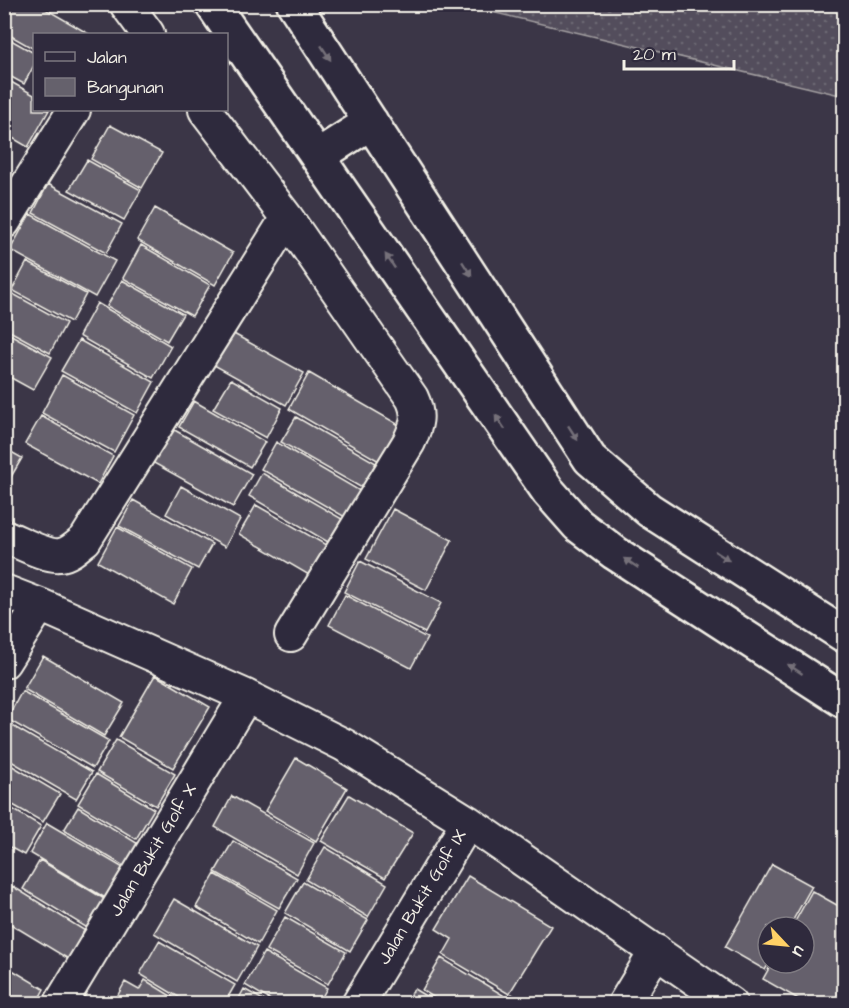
<svg xmlns="http://www.w3.org/2000/svg" width="849" height="1008" viewBox="0 0 849 1008" font-family="'Architects Daughter',sans-serif">
<style>
.grass{fill:url(#grass-dots);stroke:#a4a0a2;stroke-width:1.5}
.building{fill:#65616c;stroke:#f4f1e8;stroke-width:1.5}
.lines{fill:none;stroke-linecap:round;stroke-linejoin:round}
.minor-casing{stroke:#f4f1e8;stroke-width:36}
.tertiary-casing{stroke:#f4f1e8;stroke-width:38}
.minor{stroke:#2f2a3d;stroke-width:32}
.tertiary{stroke:#2f2a3d;stroke-width:33}
.oneway{fill:#747079}
.labels{text-anchor:middle;dominant-baseline:central;stroke-width:6;stroke-linejoin:round;paint-order:stroke}
.street-label{font-size:18px;fill:#f4f1e8;stroke:#2f2a3d}
</style>
<defs>
<pattern id="grass-dots" width="8" height="8" patternUnits="userSpaceOnUse" patternTransform="scale(1.5)"><rect width="8" height="8" fill="#534e5c"/><path d="M2 2h.1M6 6h.1" fill="none" stroke="#6c6873" stroke-width="1.8" stroke-linecap="round"/></pattern>
</defs>
<rect width="100%" height="100%" fill="#3b3647"/>
<filter id="ink" filterUnits="userSpaceOnUse"><feTurbulence type="fractalNoise" baseFrequency=".0167" numOctaves="2"/><feDisplacementMap in="SourceGraphic" scale="12" xChannelSelector="R" yChannelSelector="G"/><feConvolveMatrix kernelMatrix="1 2 1 2 8 2 1 2 1" color-interpolation-filters="sRGB"/></filter>
<g filter="url(#ink)">
<path class="grass" d="M462,5H844V96Z"/>
<path class="building" d="M7,4H37L89,34H34V49L4,32V9Z
M4,36L34,53V65L24,84L4,73Z
M4,78L34,95V110H49L28,147L4,133Z
M110,125L162,153L142,188L91,159Z
M87,160L141,190L124,220L69,190Z
M48,184L122,224L106,253L33,213Z
M155,208L233,253L215,285L137,240Z
M30,214L115,261L95,297L10,250Z
M141,245L210,285L192,316L123,278Z
M27,262L86,294L71,322L12,290Z
M122,280L183,314L167,341L107,306Z
M4,289L66,323L50,353L4,328Z
M97,303L171,346L153,378L79,336Z
M4,331L52,357L33,390L4,374Z
M232,333L304,373L286,405L214,365Z
M79,340L154,382L137,413L61,371Z
M309,373L399,425L379,461L289,409Z
M62,375L134,415L114,452L42,413Z
M231,379L282,408L266,438L213,409Z
M194,401L265,442L250,467L179,427Z
M41,416L113,456L98,484L25,444Z
M296,417L376,463L362,488L281,442Z
M171,428L252,474L233,507L152,462Z
M276,442L360,491L345,517L261,469Z
M4,448L22,458L4,489Z
M262,473L342,519L328,542L249,496Z
M181,486L240,519L225,547L166,514Z
M133,500L212,544L198,569L119,526Z
M256,505L326,545L309,575L239,534Z
M393,509L452,540L426,590L366,559Z
M117,527L192,569L173,604L98,562Z
M360,561L441,603L425,633L344,592Z
M345,595L427,638L411,668L329,625Z
M43,656L124,703L104,736L24,689Z
M155,675L210,707L173,768L119,737Z
M22,691L109,741L93,768L7,719Z
M4,721L92,772L76,799L4,757Z
M116,740L175,774L156,806L97,772Z
M296,758L347,788L316,841L265,811Z
M4,761L60,794L43,822L4,800Z
M96,774L154,809L136,839L78,804Z
M349,795L413,833L385,878L321,841Z
M232,796L314,843L297,874L215,827Z
M4,804L41,826L24,855L4,844Z
M78,807L140,845L127,868L64,830Z
M47,823L125,869L107,899L30,853Z
M233,841L297,878L279,908L215,872Z
M325,847L387,884L368,917L306,880Z
M40,860L106,900L89,929L23,889Z
M772,864L812,886L789,927H768L769,963L765,970L725,947Z
M215,874L277,910L258,944L196,907Z
M468,876L551,926L509,994L443,955L452,939L436,929Z
M303,882L368,920L350,951L285,913Z
M12,886L87,932L70,960L4,920V898Z
M812,891L844,909V1004H807L763,979L772,963H804V927H792Z
M174,899L257,947L237,982L154,933Z
M285,917L346,952L328,984L266,950Z
M159,941L235,985L224,1004H190L140,974Z
M264,952L327,988L318,1004H277L245,985Z
M441,958L503,995L498,1004H444L422,990Z
M4,965L44,989L36,1004H4Z
M145,980L184,1004H113L125,982L139,990Z
M244,989L270,1004H236Z
M414,989L439,1004H406Z
M512,994L527,1004H506Z"/>
<g class="lines">
<defs>
<path id="minor" d="M126,4L148,34
M205,110L287,218L412,398C420,415 417,425 409,442L291,635
M4,222L74,110
M4,536C18,541 46,557 60,555C70,554 78,545 85,540L287,218
M4,591L40,605L246,696L344,745L468,822L731,1004
M4,662L40,605
M60,1004L246,696
M358,1004L468,822
M624,1004L656,951"/>
<path id="tertiary" d="M212,4L548,491L578,525L615,553L844,701
M294,4L590,459L649,510L844,635
M318,156L371,122"/>
</defs>
<use href="#minor" class="minor-casing"/>
<use href="#tertiary" class="tertiary-casing"/>
<use href="#minor" class="minor"/>
<use href="#tertiary" class="tertiary"/>
</g>
<defs><path id="oneway-solid" d="M-6-.8H1V-3.2L6.5 0L1 3.2V.8H-6Z" transform="scale(1.5)"/></defs>
<g class="oneway">
<use href="#oneway-solid" transform="translate(326 53) rotate(57)"/>
<use href="#oneway-solid" transform="translate(390 261) rotate(-124)"/>
<use href="#oneway-solid" transform="translate(467 269) rotate(57)"/>
<use href="#oneway-solid" transform="translate(500 422) rotate(-124)"/>
<use href="#oneway-solid" transform="translate(573 433) rotate(57)"/>
<use href="#oneway-solid" transform="translate(722 556) rotate(33)"/>
<use href="#oneway-solid" transform="translate(631 563) rotate(-147)"/>
<use href="#oneway-solid" transform="translate(795 669) rotate(-147)"/>
</g>
</g>
<g class="labels">
<g class="street-label">
<text transform="translate(153 850) rotate(-59)">Jalan Bukit Golf X</text>
<text transform="translate(422 897) rotate(-59)">Jalan Bukit Golf IX</text>
</g>
</g>
<rect width="849" height="1008" fill="none" stroke="#2f2a3d" stroke-width="24"/>
<rect x="12" y="12" width="825" height="984" fill="none" stroke="#f4f1e8" stroke-width="2" filter="url(#ink)"/>
<rect x="33" y="33" width="195" height="78" fill="#2f2a3d" stroke="#7e7a81" stroke-width="1.5"/>
<rect x="45" y="52" width="30" height="9" fill="#2f2a3d" stroke="#7e7a81" stroke-width="1.5"/>
<text x="87" y="63" font-size="18" fill="#f4f1e8">Jalan</text>
<rect x="45" y="78" width="30" height="18" fill="#65616c" stroke="#7e7a81" stroke-width="1.5"/>
<text x="87" y="93" font-size="18" fill="#f4f1e8">Bangunan</text>
<g transform="translate(786 945) rotate(116)"><circle r="28" fill="#2f2a3d" stroke="#7e7a81" stroke-width="1.5"/>
<path d="M0-4.5L10 22L0 15L-10 22Z" fill="#ffd166"/>
<text y="-9" font-size="16" font-weight="bold" text-anchor="middle" fill="#f4f1e8">U</text>
</g>
<path d="M624 60v9h110v-9" fill="none" stroke="#f4f1e8" stroke-width="3"/>
<text x="633" y="60" font-size="18" fill="#f4f1e8" stroke="#2f2a3d" stroke-width="4.5" paint-order="stroke">20 m</text>
</svg>
